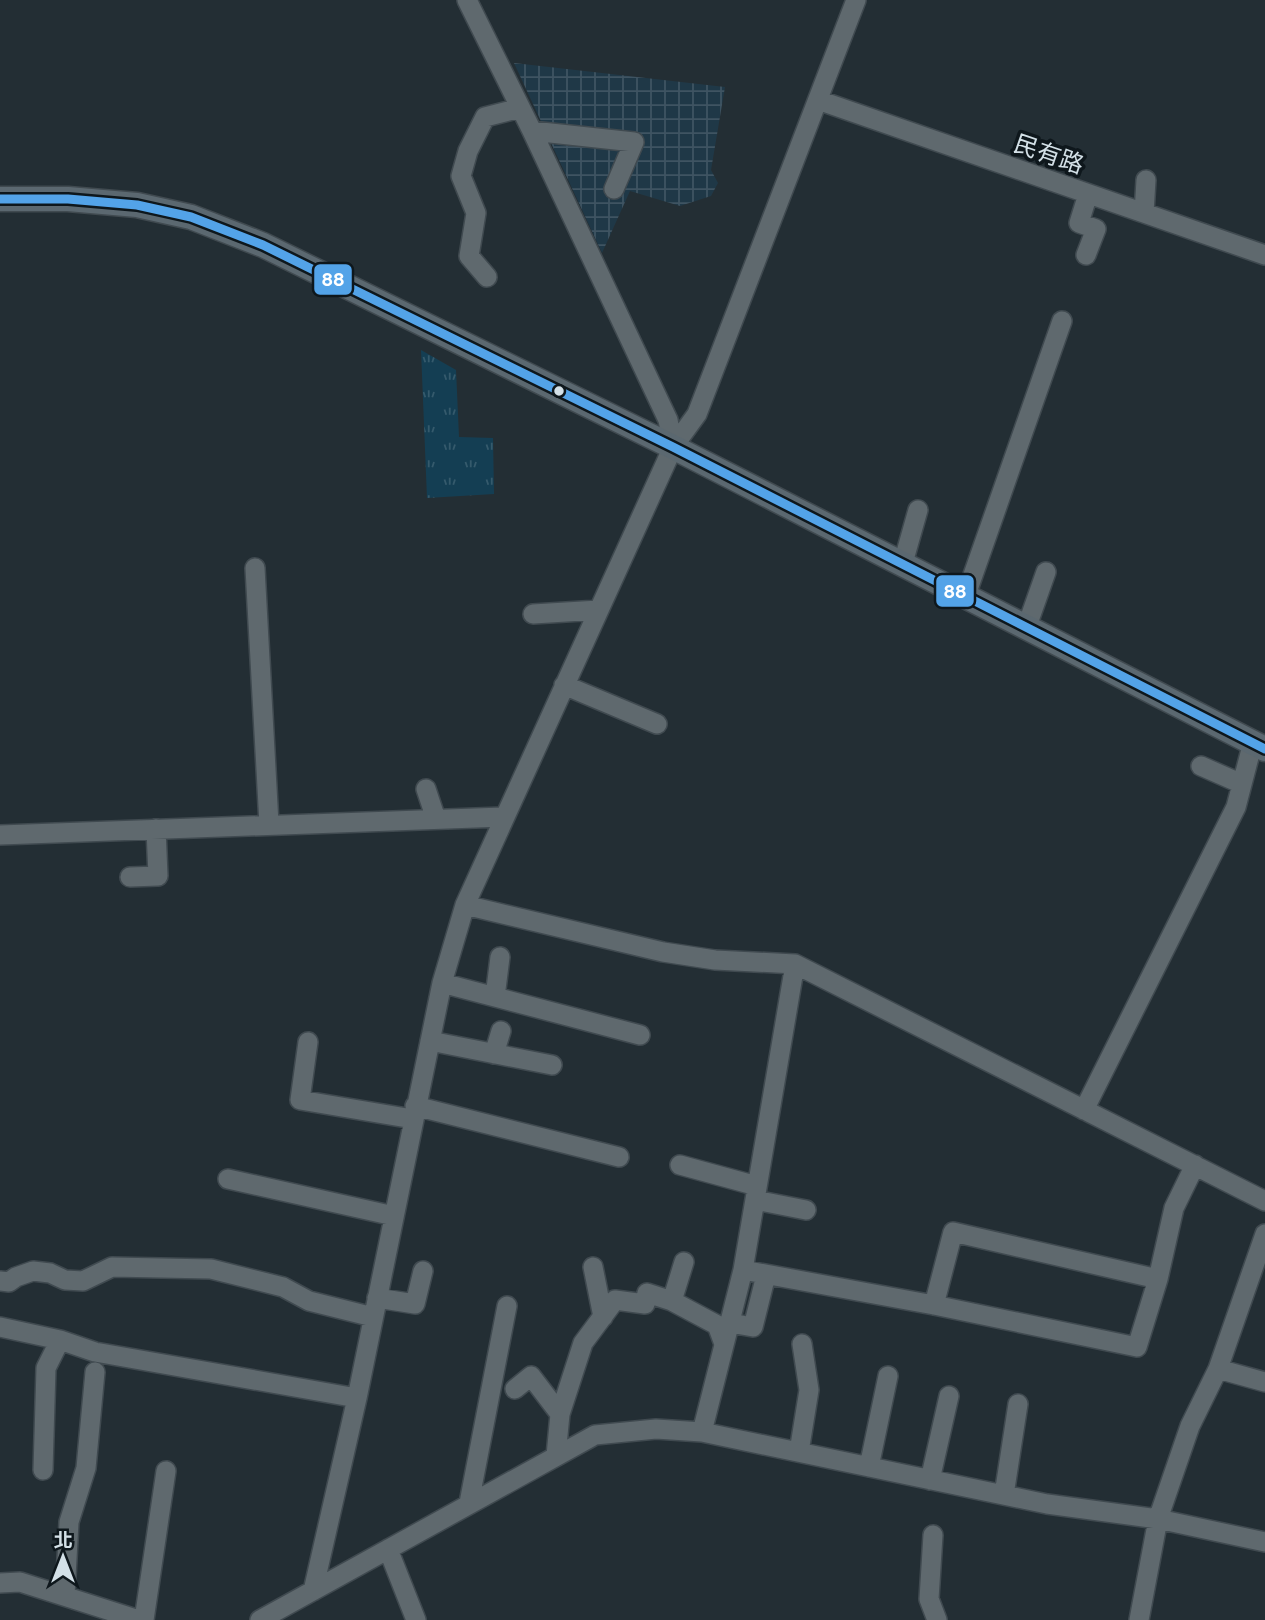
<svg xmlns="http://www.w3.org/2000/svg" width="1265" height="1620" viewBox="0 0 1265 1620" font-family="Raleway,'Noto Sans TC',sans-serif">
<style>
.industrial{fill:url(#industrial-grid)}
.grass{fill:url(#grass-tufts)}
.lines{fill:none;stroke-linecap:round;stroke-linejoin:round}
.minor-casing{stroke:#404a50;stroke-width:22}
.major-casing{stroke:#404a50;stroke-width:27}
.minor{stroke:#5f696e;stroke-width:19}
.major{stroke:#5b6870;stroke-width:24}
.bus-1-casing{stroke:#0e171c;stroke-width:14}
.bus-1{stroke:#53a3e8;stroke-width:9}
.bus-dot{fill:#d3e0e7;stroke:#0e171c;stroke-width:2.5}
.labels{text-anchor:middle;dominant-baseline:central;stroke-width:7;stroke-linejoin:round;paint-order:stroke}
.street-label{font-size:24px;fill:#d3e0e7;stroke:#0e171c}
.line-badge{stroke:#0e171c;stroke-width:2.5}
.badge-label{font-size:19px;text-anchor:middle;font-weight:bold;fill:#fff}
</style>
<defs>
<pattern id="industrial-grid" width="8" height="8" patternUnits="userSpaceOnUse" patternTransform="scale(1.75)"><rect width="8" height="8" fill="#1f3847"/><path d="M0 4h8M4 0v8" fill="none" stroke="#3f5462"/></pattern>
<pattern id="grass-tufts" width="24" height="20" patternUnits="userSpaceOnUse" patternTransform="scale(1.75)"><rect width="24" height="20" fill="#143e53"/><path d="M3 7l-1-3M5 7V3M7 7l1-3M15 17l-1-3M17 17v-4M19 17l1-3" fill="none" stroke="#355a6c"/></pattern>
</defs>
<rect width="100%" height="100%" fill="#232e34"/>
<path class="industrial" d="M514,63L725,87L711,170L718,183L711,196L680,206L630,191L602,253Z"/>
<path class="grass" d="M421,350L456,370L459,437L493,438L494,494L427,498Z"/>
<g class="lines">
<defs>
<path id="minor" d="M818,100L1265,255
M532,131L634,142L614,189
M1144,213L1146,180
M1086,255L1096,229L1079,223L1088,194
M487,277L469,256L476,213L461,176L468,151L485,117L520,108
M673,447L697,414L856,0
M903,563L918,510
M255,568L269,824
M966,595L1062,321
M533,614L599,610
M1027,626L1046,572
M564,685L657,724
M1201,766L1242,784
M426,789L436,819
M0,835L503,817
M130,877L158,876L156,829
M465,905L663,952L715,960L795,964L1265,1201
M442,983L640,1035
M495,997L500,957
M430,1041L552,1065
M308,1042L300,1100L413,1119
M494,1054L501,1031
M415,1106L619,1157
M1084,1110L1236,807L1253,742
M680,1165L757,1186
M228,1179L394,1216
M755,1200L806,1210
M593,1267L603,1317
M743,1270L934,1305L1137,1347L1158,1279L1174,1208L1195,1165
M0,1281L9,1282L16,1277L33,1271L50,1273L65,1280L83,1281L112,1267L211,1269L283,1287L309,1301L373,1317
M377,1298L415,1304L423,1271
M672,1301L684,1262
M934,1305L953,1232L1158,1279
M730,1323L753,1327L764,1283
M0,1327L60,1340L95,1352L357,1398
M1218,1369L1265,1382
M515,1389L531,1376L560,1414
M702,1432L743,1270L795,964
M799,1452L809,1390L802,1344
M556,1456L560,1414L583,1343L615,1300L645,1304L647,1293L672,1301L717,1325L724,1344
M869,1467L888,1376
M43,1470L46,1368L60,1340
M930,1480L949,1396
M1004,1495L1018,1404
M469,1503L507,1306
M933,1535L929,1599L937,1620
M388,1549L416,1620
M0,1583L20,1582L139,1620
M313,1591L357,1398L442,983L465,905L673,447L668,420L532,131L467,0
M65,1595L69,1522L86,1468L95,1372
M144,1620L166,1471
M260,1620L595,1435L656,1429L702,1432L1047,1504L1158,1519L1265,1542
M1139,1620L1158,1519L1190,1426L1218,1369L1265,1234"/>
<path id="major" d="M0,199H68L137,205L191,217L263,245L673,447L1265,749"/>
</defs>
<use href="#minor" class="minor-casing"/>
<use href="#major" class="major-casing"/>
<use href="#minor" class="minor"/>
<use href="#major" class="major"/>
<defs>
<path id="bus-1" d="M0,199H68L137,205L191,217L263,245L673,447L1265,749"/>
</defs>
<use href="#bus-1" class="bus-1-casing"/>
<use href="#bus-1" class="bus-1"/>
</g>
<circle class="bus-dot" cx="559" cy="391" r="6"/>
<g class="labels">
<g class="street-label">
<text transform="translate(1049 154) rotate(19)">民有路</text>
</g>
</g>
<g class="line-badge">
<rect x="313" y="263" width="40" height="33" rx="7" fill="#53a3e8"/>
<rect x="935" y="574" width="40" height="34" rx="7" fill="#53a3e8"/>
</g>
<g class="badge-label">
<text x="333" y="286">88</text>
<text x="955" y="598">88</text>
</g>
<g transform="translate(63 1557)" stroke="#0e171c" stroke-width="5" paint-order="stroke">
<path d="M0-5L12 26L0 18L-12 26Z" fill="#d3e0e7"/>
<text y="-10" font-size="19" font-weight="bold" text-anchor="middle" fill="#d3e0e7">北</text>
</g>
</svg>
